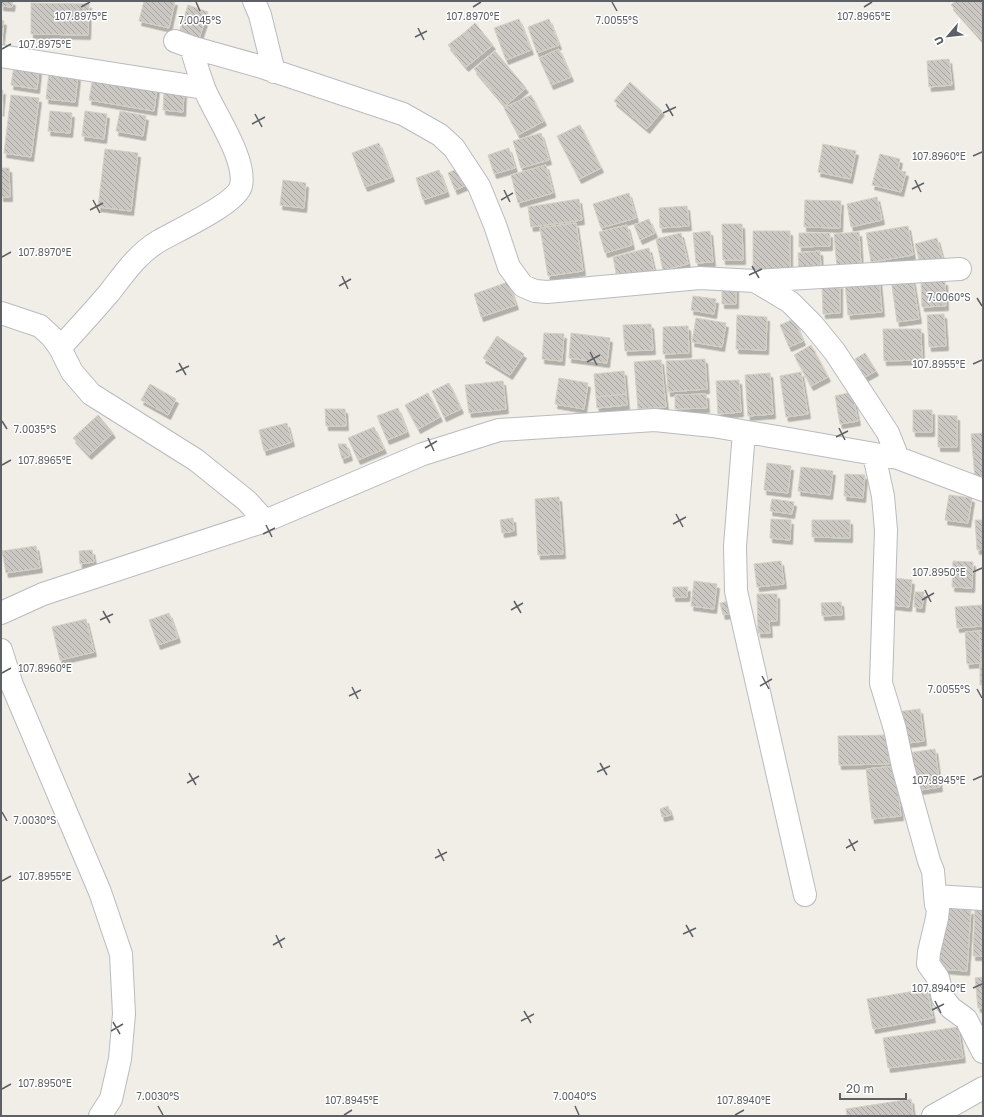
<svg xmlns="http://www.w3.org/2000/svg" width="984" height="1117" viewBox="0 0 984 1117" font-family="'Golos Text',sans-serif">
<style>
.building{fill:url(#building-back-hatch);stroke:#d5d0c4;filter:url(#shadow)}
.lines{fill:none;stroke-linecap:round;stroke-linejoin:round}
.minor-casing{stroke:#b8bbc0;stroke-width:24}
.minor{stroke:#fff;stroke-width:22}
.ticks{fill:none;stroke:#5d6166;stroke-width:1.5}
.ticks-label{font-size:10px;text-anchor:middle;fill:#5d6166;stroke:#fff;stroke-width:3;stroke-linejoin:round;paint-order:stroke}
</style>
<defs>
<pattern id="building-back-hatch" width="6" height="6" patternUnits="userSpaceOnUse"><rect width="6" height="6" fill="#cbc8c3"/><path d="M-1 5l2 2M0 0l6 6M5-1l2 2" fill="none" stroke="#a8a6a2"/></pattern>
<filter id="shadow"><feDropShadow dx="2.5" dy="4.5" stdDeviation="0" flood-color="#0004"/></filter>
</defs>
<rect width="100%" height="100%" fill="#f0eee6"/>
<path class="building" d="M1,1H13L12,7L1,6Z
M144,1H175L169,28L139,21Z
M956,1H983V38L981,39L951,5Z
M31,3L89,4L88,35L31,34Z
M188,5L208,12L199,39L179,33Z
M519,19L531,50L506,60L494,28Z
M549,19L559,45L537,53L528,27Z
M1,20L4,21L1,45Z
M475,23L493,45L482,54L465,32Z
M465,32L482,54L466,67L448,45Z
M559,49L571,77L551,85L539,58Z
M495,51L526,88L505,106L474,69Z
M949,59L952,85L929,87L927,61Z
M14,66L39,70L37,89L11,85Z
M49,72L78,76L75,102L46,99Z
M93,76L157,87L154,111L89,100Z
M630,82L662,111L647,129L614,101Z
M1,90H3L1,112Z
M164,92L184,93L183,112L163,110Z
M11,95L39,98L31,157L4,153Z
M531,95L544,121L518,135L504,108Z
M50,111L72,113L70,133L48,131Z
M85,111L107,114L104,139L82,136Z
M120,111L146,116L143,136L116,131Z
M580,125L601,168L579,179L557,136Z
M541,133L549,160L521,168L513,141Z
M379,143L392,177L365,187L352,153Z
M823,144L856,151L850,179L818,172Z
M509,148L515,168L494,174L488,155Z
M105,149L138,153L131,211L98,207Z
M880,154L900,159L898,170L906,172L901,192L872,185Z
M546,165L553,193L518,203L511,175Z
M1,168H9L10,197H1Z
M459,168L467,185L455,190L448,173Z
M439,170L447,192L423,200L416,178Z
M283,180L306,183L304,208L280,205Z
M629,193L636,218L601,228L593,204Z
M877,197L882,220L851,227L847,204Z
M579,199L582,220L531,227L528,207Z
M805,200L841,201L840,228L804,227Z
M687,206L689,226L660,228L659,208Z
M649,219L655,233L640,240L634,225Z
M576,223L583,271L548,276L540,228Z
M722,224H742L743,260H723Z
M627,225L632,245L605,253L599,232Z
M908,226L913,255L871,262L866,233Z
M710,231L713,262L696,263L693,233Z
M753,231H790V271H753Z
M859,232L861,266L837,268L834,234Z
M681,233L688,264L663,270L656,239Z
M799,233H830V246L799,247Z
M937,238L943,261L921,267L915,244Z
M649,248L654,270L617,278L613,257Z
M820,251L821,269L799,270L798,253Z
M912,276L919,319L897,322L891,279Z
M879,279L882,312L848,315L845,282Z
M945,281L946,306L922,307L921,282Z
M508,282L516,305L481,317L474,294Z
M840,284V313L823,314L822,285Z
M722,286H736V304H722Z
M693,296L716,299L714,314L691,310Z
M944,314L946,346L929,347L927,315Z
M737,315L767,317L766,350L736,349Z
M696,318L726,323L722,347L692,342Z
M794,319L803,341L789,347L780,325Z
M651,324L653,350L625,351L623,325Z
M688,326L689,353L663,354V327Z
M883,329H921L922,360L884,361Z
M544,333L564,334L562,361L542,359Z
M571,333L610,338L607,363L569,358Z
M497,336L524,354L510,375L483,358Z
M811,345L828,377L811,386L794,355Z
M865,353L876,371L865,377L855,359Z
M705,359L707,389L668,392L666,361Z
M661,360L666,407L638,409L634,362Z
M624,371L626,394L596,397L594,374Z
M801,372L808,414L786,417L780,376Z
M770,373L773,414L748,416L745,375Z
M559,378L588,383L584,409L555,404Z
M739,380L741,412L718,414L716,381Z
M503,381L506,409L469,413L465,385Z
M449,383L461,409L444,417L432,391Z
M150,384L176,399L168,415L141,400Z
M852,392L858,421L840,424L835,396Z
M428,393L440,417L418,429L405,405Z
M626,394L627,405L597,408L596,397Z
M706,394L707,408L675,409V395Z
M398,408L407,432L387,440L377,416Z
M325,409H345L346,426H326Z
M913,410H932V432H913Z
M98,415L113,433L89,455L73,438Z
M938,415L957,416V447H938Z
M287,423L292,442L264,451L259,430Z
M374,427L384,449L358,460L348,438Z
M983,433V477L975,478L971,434Z
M338,444H346L350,456L342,459Z
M767,463L791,466L788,493L764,490Z
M801,467L833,471L830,495L798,491Z
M845,474L865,475L863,498L844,496Z
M949,495L972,498L968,523L945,520Z
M559,497L563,554L538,555L535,499Z
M772,499L794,502L792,514L770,511Z
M513,518L514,531L502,533L500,520Z
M771,519L791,520L790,540L770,538Z
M812,520H850V538L812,537Z
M975,520H983V549L977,550Z
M36,546L40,568L6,573L2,551Z
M92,550L94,562L80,564L79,551Z
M781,561L784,584L757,587L754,564Z
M953,561L973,562L972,588L952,587Z
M894,578L912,580L909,607L892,605Z
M694,581L717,584L714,609L691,606Z
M673,587H688L687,597H673Z
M915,592H924L922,608L914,607Z
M757,594H777V621H769L770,633H758Z
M730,601L733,613L723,615L720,603Z
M841,602L842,615L822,616L821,603Z
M982,605L983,626L957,628L955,607Z
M169,613L178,638L158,645L149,620Z
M86,619L94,652L60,660L52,627Z
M979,631H983V663H981Z
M979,631L981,663L967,664L965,632Z
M980,664H983V685H980Z
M920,709L924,741L901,744L896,712Z
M889,735V764L839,765L838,736Z
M935,749L940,787L914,791L908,753Z
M895,766L901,816L872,819L866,769Z
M668,806L671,815L662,817L660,809Z
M975,907L983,908V956H973Z
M943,908L971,910L967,971L939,969Z
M983,977V1008H978L975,978Z
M927,989L933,1018L873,1029L867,999Z
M958,1027L963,1058L888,1068L883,1038Z
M911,1099L913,1116H847L846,1109Z"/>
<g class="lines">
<defs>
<path id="minor" d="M254,1L260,15L274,72
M175,41L191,47L262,67L403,114L440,135L454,148L479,186L495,225L509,267L523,286L535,291L547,292L700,278L755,281L790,302L813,325L835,352L888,433L898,458
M1,56L204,88
M755,281L960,269
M1,313L40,326L52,337L60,348L72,372L91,394L196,460L247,501L265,521
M60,348C76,330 93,312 109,293C124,274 137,254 159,241C176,231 236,204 241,186C247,159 214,113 204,88C199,74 195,61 191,47
M744,432L735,546L736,591L805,895
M874,455L883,496L886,530L881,683L895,729L903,767L929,861L933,871L936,905L938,909L937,918L929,952L928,964L938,978L943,998L951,1008L966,1019L983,1052
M1,613L43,594L265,521L423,454L499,430L655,420L713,426L898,458L983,490
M1,650L12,685L100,892L121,954L124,1014L120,1059L111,1099L100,1116
M935,896L983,899
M933,1116L983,1088"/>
</defs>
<use href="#minor" class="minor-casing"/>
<use href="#minor" class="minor"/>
</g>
<path class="ticks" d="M196,2L200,11M612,2L617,11M81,7L90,2M473,7L481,2M864,7L872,2M418,28L424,40M415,37L427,31M2,49L11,44M666,104L673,116M663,113L676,107M255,114L262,127M252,124L265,117M973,156L982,152M915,180L921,192M912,189L924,183M504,190L510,202M93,200L100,213M501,200L513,193M90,210L103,203M2,257L11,252M752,266L759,278M749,275L762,269M342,276L348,289M339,286L351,279M977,298L982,306M590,352L597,365M587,362L600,355M179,363L186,375M973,364L982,360M176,372L189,366M2,421L7,429M839,428L845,440M836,437L848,431M428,438L434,451M425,448L437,441M2,465L11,460M676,514L683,527M673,524L686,517M266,525L272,537M263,534L275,528M973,572L982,568M925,590L931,602M922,600L934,593M514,601L521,613M511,610L523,603M103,611L110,623M100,620L113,614M2,673L11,668M762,676L769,689M760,686L772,679M352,687L358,699M977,689L982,698M349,696L361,690M600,763L607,775M597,772L610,766M189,773L196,785M973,780L982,776M187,783L199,776M2,812L7,821M849,839L855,851M846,848L858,841M438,849L444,861M435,858L447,852M2,881L11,876M686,925L693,937M683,934L696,928M276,935L282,948M273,945L285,938M973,988L982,984M935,1001L941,1013M932,1010L944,1004M524,1011L531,1023M521,1021L534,1014M113,1022L120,1034M111,1031L123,1024M2,1089L11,1084M158,1106L163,1115M575,1106L579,1115M344,1115L352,1110M735,1115L744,1110"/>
<g class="ticks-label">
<text x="473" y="20">107.8970°E</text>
<text x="864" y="20">107.8965°E</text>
<text x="81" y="20">107.8975°E</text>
<text x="200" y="24">7.0045°S</text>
<text x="617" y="24">7.0055°S</text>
<text x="45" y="48">107.8975°E</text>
<text x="939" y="160">107.8960°E</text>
<text x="45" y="256">107.8970°E</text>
<text x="949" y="301">7.0060°S</text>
<text x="939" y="368">107.8955°E</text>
<text x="35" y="433">7.0035°S</text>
<text x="45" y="464">107.8965°E</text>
<text x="939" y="576">107.8950°E</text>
<text x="45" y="672">107.8960°E</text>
<text x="949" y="693">7.0055°S</text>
<text x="939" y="784">107.8945°E</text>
<text x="35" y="824">7.0030°S</text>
<text x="45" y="880">107.8955°E</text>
<text x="939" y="992">107.8940°E</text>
<text x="45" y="1087">107.8950°E</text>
<text x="158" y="1100">7.0030°S</text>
<text x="575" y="1100">7.0040°S</text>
<text x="352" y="1104">107.8945°E</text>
<text x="744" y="1104">107.8940°E</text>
</g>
<rect width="984" height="1117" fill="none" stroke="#5d6166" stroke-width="4"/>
<g transform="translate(948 36) rotate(242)" stroke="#ffffff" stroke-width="3" paint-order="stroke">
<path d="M0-3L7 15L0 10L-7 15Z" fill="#5d6166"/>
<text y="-6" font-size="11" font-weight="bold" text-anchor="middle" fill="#5d6166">U</text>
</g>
<path d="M840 1093v6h66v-6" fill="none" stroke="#5d6166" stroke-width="2"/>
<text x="846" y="1093" font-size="12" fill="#5d6166" stroke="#ffffff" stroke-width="3" paint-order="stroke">20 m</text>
</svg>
